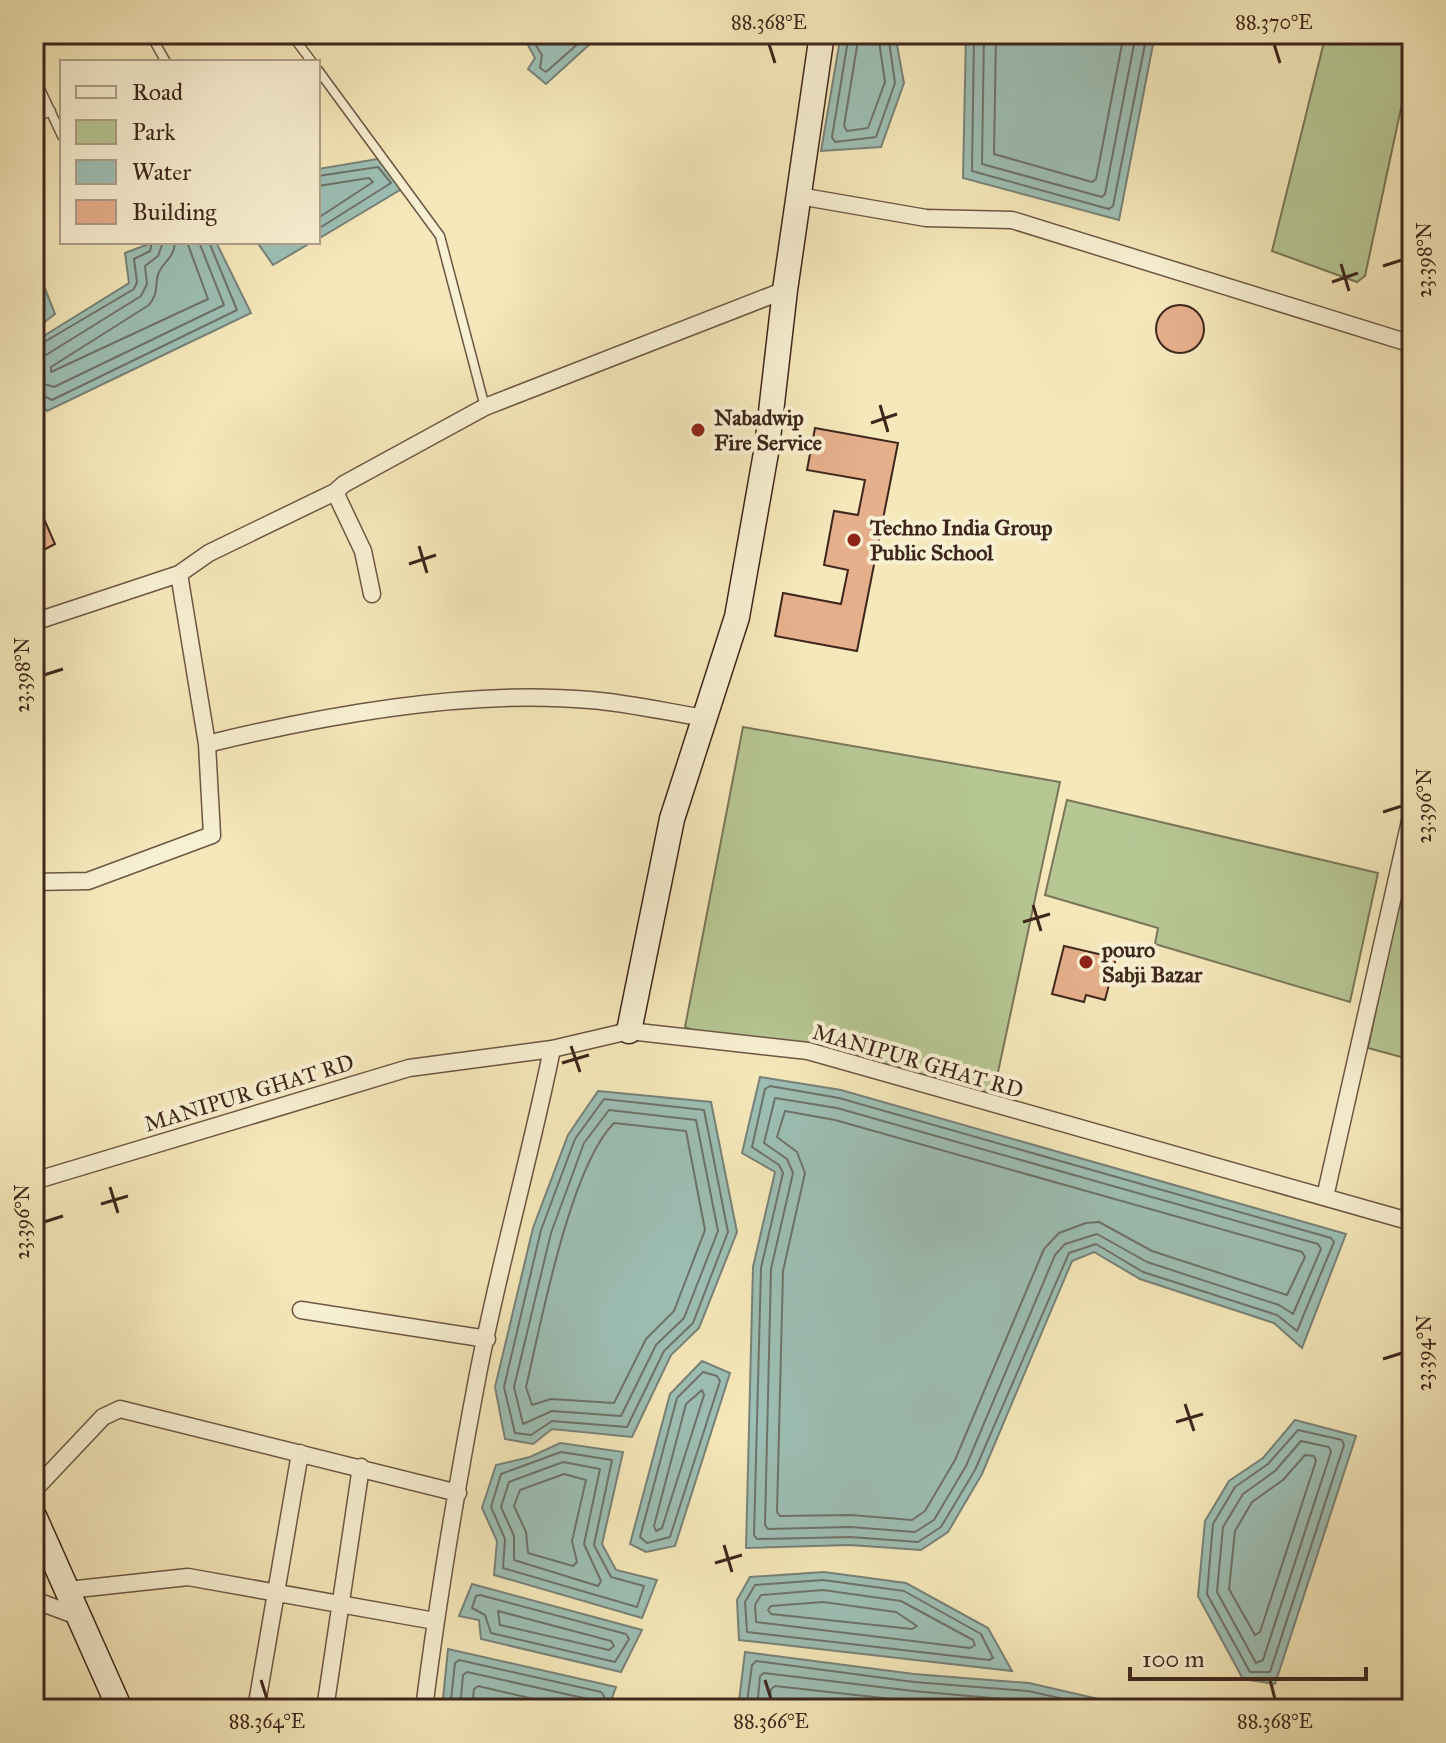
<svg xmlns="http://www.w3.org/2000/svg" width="1446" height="1743" viewBox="0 0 1446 1743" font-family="'IM FELL Great Primer',serif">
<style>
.green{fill:#b6c794;stroke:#7a7658;stroke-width:2}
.water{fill:#9dbfb5;stroke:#778278;stroke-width:2}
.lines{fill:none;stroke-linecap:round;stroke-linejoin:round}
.shore{stroke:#6e7268;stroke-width:2}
.building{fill:#e5af8b;stroke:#3e261c;stroke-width:2}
.lane-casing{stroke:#6c5644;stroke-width:11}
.street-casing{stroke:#6c5644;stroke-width:19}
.secondary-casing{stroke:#3e261c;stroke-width:27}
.lane{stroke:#f8f0d2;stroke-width:8}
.street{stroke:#f8f0d2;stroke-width:16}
.secondary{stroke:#f8f0d2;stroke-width:24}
.ticks{fill:none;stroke:#3e261c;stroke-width:3}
.poi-dot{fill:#8f2418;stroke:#f8f0d2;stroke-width:3}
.labels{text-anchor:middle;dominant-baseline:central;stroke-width:8;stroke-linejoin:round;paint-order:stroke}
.poi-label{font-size:22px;font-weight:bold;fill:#3e261c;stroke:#f8f0d2;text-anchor:start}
.street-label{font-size:22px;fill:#3e261c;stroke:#f8f0d2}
.neatline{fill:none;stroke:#3e261c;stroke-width:3}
.ticks-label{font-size:20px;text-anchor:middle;fill:#3e261c}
</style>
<rect width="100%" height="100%" fill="#f5e8ba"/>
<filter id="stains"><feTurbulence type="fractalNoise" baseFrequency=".0025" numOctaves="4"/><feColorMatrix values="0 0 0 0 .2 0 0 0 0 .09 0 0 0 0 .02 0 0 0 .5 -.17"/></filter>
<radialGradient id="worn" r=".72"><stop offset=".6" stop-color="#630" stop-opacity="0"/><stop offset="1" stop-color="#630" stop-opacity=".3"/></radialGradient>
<path class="green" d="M1326,34H1412V57L1365,276L1357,282L1272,251Z
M743,727L1060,782L991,1105L808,1051L725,1043L685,1027Z
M1067,800L1378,873L1350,1002L1155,944L1158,928L1045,895Z
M1412,838V1060L1368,1048Z"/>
<path class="water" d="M522,34H601L546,84L528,69L535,58Z
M841,34H895L904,83L881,147L821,151Z
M966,34H1155L1119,220L963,178Z
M383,158L405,187L318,239V169Z
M154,242H216L251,313L47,411L34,395V342L129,283L125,253Z
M257,242H312L273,265Z
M34,285L44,286L55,314L34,330Z
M760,1077L841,1090L1346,1234L1302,1348L1274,1323L1140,1279L1094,1252L1072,1261L982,1474L948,1532L921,1550L850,1545L746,1548L753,1267L775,1172L742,1153Z
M598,1091L711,1102L737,1232L699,1328L671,1355L632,1437L552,1429L533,1444L505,1439L495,1387L533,1228L568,1135Z
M702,1361L730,1373L675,1546L646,1552L630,1544L670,1394Z
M1295,1420L1356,1436L1275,1684L1243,1679L1198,1596L1205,1521L1229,1481L1263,1458Z
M560,1443L623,1452L602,1544L616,1570L657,1580L642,1618L494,1575L497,1541L482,1508L496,1465L530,1457Z
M824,1572L906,1583L988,1628L1012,1671L739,1640L737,1600L750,1577Z
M472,1584L642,1630L621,1672L481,1639L479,1620L459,1616Z
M448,1649L616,1687L608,1709H442Z
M745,1652L914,1674L1029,1683L1142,1709H738Z"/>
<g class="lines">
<path class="shore" d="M529,34L542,55L540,68L546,72L589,34
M849,34L832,137L835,142L876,137L895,83L888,34
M859,34L844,126L847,131L868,128L885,82L878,34
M974,34L972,171L1109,209L1113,206L1147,34
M984,34L982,164L1102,197L1105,194L1136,34
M996,34L994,154L1092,182L1096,179L1124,34
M318,176L378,167L391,183L318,229
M318,186L369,178L373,182L318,218
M175,242C174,258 165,260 159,272C154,283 160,291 149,305L51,367V372L208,299L187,242
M34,348L134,289L137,282L134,259L150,251L152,242
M34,358L46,355L141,296L147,284L145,266L158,256L163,242
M34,381L54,387L224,305L199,242
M34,391L52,400L237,310L209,242
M770,1086L839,1098L1331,1238L1334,1242L1297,1331L1277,1315L1143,1272L1096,1244L1069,1253L975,1470L941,1527L918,1542L850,1537L757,1539L754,1535L761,1268L783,1173L779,1165L752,1147L765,1089Z
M775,1098L837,1108L1318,1244L1321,1249L1293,1314L1279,1305L1147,1262L1097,1234L1065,1244L1055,1255L966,1466L934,1520L915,1532L850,1527L768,1529L765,1525L771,1269L793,1173L787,1159L764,1143Z
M604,1099L704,1110L728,1232L693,1323L664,1351L627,1427L552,1421L531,1435L515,1433L504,1387L541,1230L575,1139Z
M609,1110L696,1120L718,1231L684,1318L656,1345L621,1416L552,1411L523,1424L514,1387L551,1233L584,1143Z
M785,1111L835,1120L1302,1252L1305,1257L1287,1295L1152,1251L1099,1222L1086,1223L1059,1233L1044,1249L955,1460L925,1511L912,1520L851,1515L780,1516L777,1512L783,1271L805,1173L797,1152L777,1137Z
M614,1123L686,1131L705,1230L674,1311L646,1339L614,1403L551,1399L532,1405L526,1387C541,1323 570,1167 614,1123Z
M703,1372L717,1376L720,1381L670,1537L647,1543L640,1537L677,1398Z
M702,1390L704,1395L662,1528L656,1531L654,1526L686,1404Z
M1298,1430L1342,1440L1344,1445L1270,1672H1250L1207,1594L1213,1524L1235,1487L1268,1464Z
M1301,1441L1329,1447L1331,1452L1263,1660L1256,1663L1217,1592L1223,1527L1243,1494L1275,1471Z
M561,1452L612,1460L594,1545L611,1577L644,1586L637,1607L503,1568L505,1539L491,1507L501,1474Z
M1305,1455L1314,1456L1316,1461L1260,1632L1255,1635L1229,1589L1235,1531L1252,1502L1283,1480Z
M563,1462L600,1469L584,1544L601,1581L598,1586L514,1560V1536L501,1507L509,1482Z
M564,1474L586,1480L572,1541L577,1562L573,1566L528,1553L526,1532L514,1506L520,1490Z
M823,1580L904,1591L981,1634L993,1658L989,1660L747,1632L745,1602L755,1585Z
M823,1590L901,1601L973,1640L975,1645L970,1648L756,1622L755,1605L761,1595Z
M480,1595L626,1634L629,1639L615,1662L491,1633L485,1615L472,1608L476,1596Z
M823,1602L896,1612L917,1626L912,1629L771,1614L768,1610L771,1606Z
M498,1611L611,1641L614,1646L609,1650L500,1625Z
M450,1709L455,1663L459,1660L601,1692L604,1696L601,1709
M460,1709L463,1675L467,1672L588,1699L591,1709
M472,1709L474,1689L478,1686L577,1709
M746,1709L752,1665L756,1661L914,1682L1028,1691L1109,1709
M757,1709L760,1676L764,1673L913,1691L1026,1701L1064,1709
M769,1709L771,1689L775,1686L982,1709"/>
</g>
<path class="building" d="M1156 329a24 24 0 1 1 48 0a24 24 0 1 1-48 0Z
M815,428L898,443L857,651L775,636L783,593L841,604L848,570L824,565L834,511L858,515L865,480L807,470Z
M34,496L55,544L34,555Z
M1064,946L1116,958L1105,1000L1086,995L1084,1002L1052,994Z"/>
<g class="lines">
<defs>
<path id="lane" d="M150,34L166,62
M291,34L312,62
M318,70L440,236L485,407
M34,76L62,136
M34,118L51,111"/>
<path id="street" d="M799,196L926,218L1012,220L1412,344
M335,492L363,551L372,594
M34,622L179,574L209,553L335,492L344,484L485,407L785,290
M207,744C325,715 469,689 590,700C628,703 667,712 705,718
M34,882L88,881L212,835L207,744L179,574
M34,1181L409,1068L552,1049L629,1031L808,1051L1412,1222
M1325,1197L1412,812
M301,1310L487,1339
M34,1490L103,1417L120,1409L458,1493
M68,1590L188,1577L435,1621
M34,1600L80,1617
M256,1709L300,1453
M325,1709L361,1467
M424,1709C438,1597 457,1485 478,1374C499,1265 530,1158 552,1049"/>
<path id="secondary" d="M629,1031L672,819L737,617L767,447L785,290L822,34
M34,1516L120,1709"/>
</defs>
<use href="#lane" class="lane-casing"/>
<use href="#street" class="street-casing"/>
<use href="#secondary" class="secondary-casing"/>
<use href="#lane" class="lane"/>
<use href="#street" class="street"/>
<use href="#secondary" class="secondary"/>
</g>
<path class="ticks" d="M769,44L775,63M1274,44L1280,63M1341,264L1349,291M1383,266L1402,260M1332,282L1358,273M880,405L888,432M871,423L897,414M419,546L427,573M409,564L436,555M44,675L63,669M1383,812L1402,806M1033,905L1041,931M1023,922L1050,914M571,1046L580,1072M562,1063L589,1055M110,1187L118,1213M101,1204L128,1196M44,1222L63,1216M1383,1359L1402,1353M1185,1404L1194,1431M1176,1422L1203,1414M724,1545L732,1572M715,1563L742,1555M261,1680L267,1699M765,1680L771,1699M1270,1680L1275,1699"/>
<g class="poi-dot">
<circle cx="698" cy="430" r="8"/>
<circle cx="854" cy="540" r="8"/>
<circle cx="1086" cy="962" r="8"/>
</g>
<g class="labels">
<g class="poi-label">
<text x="714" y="417">Nabadwip<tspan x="714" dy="25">Fire Service</tspan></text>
<text x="870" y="527">Techno India Group<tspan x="870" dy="25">Public School</tspan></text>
<text x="1102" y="949">pouro<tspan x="1102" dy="25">Sabji Bazar</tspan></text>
</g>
<g class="street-label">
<text transform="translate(918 1061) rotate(16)">MANIPUR GHAT RD</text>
<text transform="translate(249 1093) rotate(-17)">MANIPUR GHAT RD</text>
</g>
</g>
<rect width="1446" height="1743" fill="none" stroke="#f5e8ba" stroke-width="88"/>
<rect x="60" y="60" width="260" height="184" fill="#f8f0d2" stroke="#ae9f89" stroke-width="2"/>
<rect x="76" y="86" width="40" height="12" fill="#f8f0d2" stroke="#ae9f89" stroke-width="2"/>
<text x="132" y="100" font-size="24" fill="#3e261c">Road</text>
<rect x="76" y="120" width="40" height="24" fill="#b6c794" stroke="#ae9f89" stroke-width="2"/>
<text x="132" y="140" font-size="24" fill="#3e261c">Park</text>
<rect x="76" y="160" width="40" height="24" fill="#9dbfb5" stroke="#ae9f89" stroke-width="2"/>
<text x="132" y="180" font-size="24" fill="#3e261c">Water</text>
<rect x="76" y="200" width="40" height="24" fill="#e5af8b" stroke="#ae9f89" stroke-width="2"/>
<text x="132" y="220" font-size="24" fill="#3e261c">Building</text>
<path d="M1130 1667v12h236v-12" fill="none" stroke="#3e261c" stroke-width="4"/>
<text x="1142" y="1667" font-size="24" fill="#3e261c" stroke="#f8f0d2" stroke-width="6" paint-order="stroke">100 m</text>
<rect x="44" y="44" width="1358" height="1655" class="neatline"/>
<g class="ticks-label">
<text x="769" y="29">88.368°E</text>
<text x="1274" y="29">88.370°E</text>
<text transform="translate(1424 260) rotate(-90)" y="7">23.398°N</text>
<text transform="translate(22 675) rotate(-90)" y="7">23.398°N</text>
<text transform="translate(1424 806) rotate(-90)" y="7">23.396°N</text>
<text transform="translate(22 1222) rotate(-90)" y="7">23.396°N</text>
<text transform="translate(1424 1353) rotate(-90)" y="7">23.394°N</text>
<text x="267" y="1728">88.364°E</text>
<text x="771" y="1728">88.366°E</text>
<text x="1275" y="1728">88.368°E</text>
</g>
<rect width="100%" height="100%" filter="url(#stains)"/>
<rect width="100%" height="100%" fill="url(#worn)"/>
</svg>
